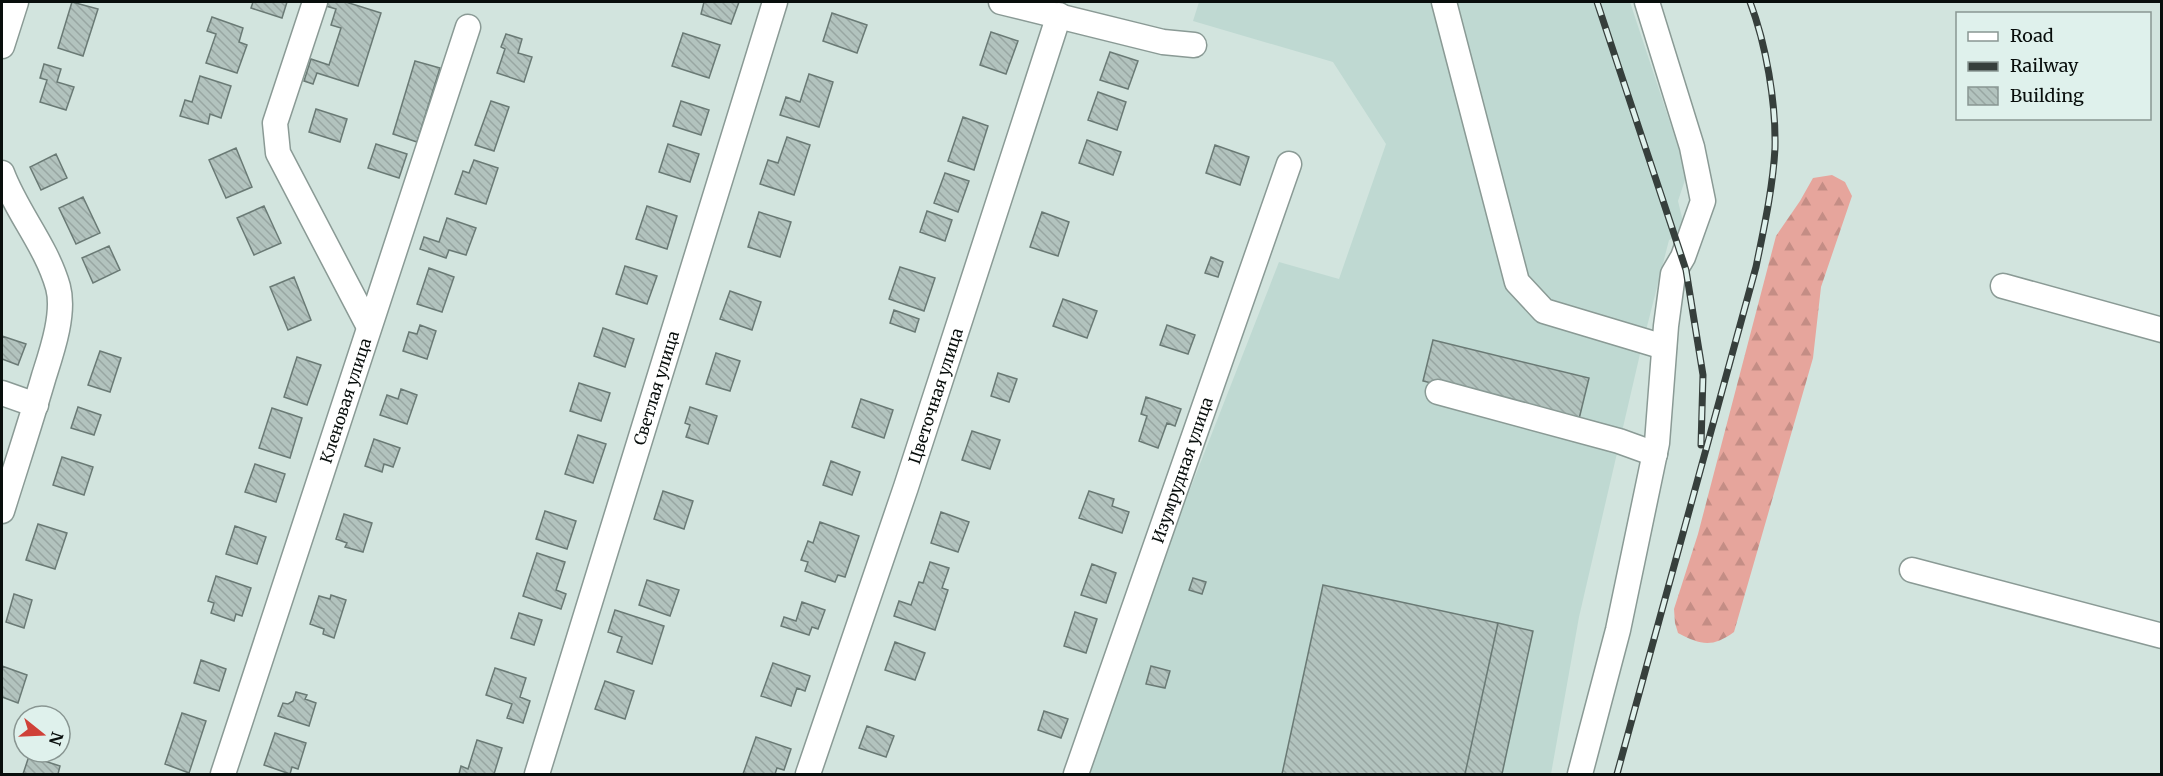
<svg xmlns="http://www.w3.org/2000/svg" width="2163" height="776" viewBox="0 0 2163 776" font-family="Merriweather,serif">
<style>
.built{fill:#bfd9d2}
.forest{fill:url(#forest-firs)}
.building{fill:url(#building-back-hatch);stroke:#6a7a75;stroke-width:1.5}
.lines{fill:none;stroke-linecap:round;stroke-linejoin:round}
.minor-casing{stroke:#8a9a95;stroke-width:27}
.minor{stroke:#fff;stroke-width:24}
.rail-casing{stroke:#363f3c;stroke-width:7}
.rail{stroke:#dff1ec;stroke-width:4.5;stroke-dasharray:14;stroke-linecap:butt}
.labels{text-anchor:middle;dominant-baseline:central;stroke-width:5;stroke-linejoin:round;paint-order:stroke}
.street-label{font-size:16px;fill:#080e0c;stroke:#dff1ec}
</style>
<defs>
<pattern id="forest-firs" width="22" height="20" patternUnits="userSpaceOnUse" patternTransform="scale(1.5)"><rect width="22" height="20" fill="#e6a59c"/><path d="M5 1l3.5 6h-7zM16 11l3.5 6h-7z" fill="#c48d85"/></pattern>
<pattern id="building-back-hatch" width="6" height="6" patternUnits="userSpaceOnUse" patternTransform="scale(1.5)"><rect width="6" height="6" fill="#b2c3be"/><path d="M-1 5l2 2M0 0l6 6M5-1l2 2" fill="none" stroke="#98a6a2"/></pattern>
</defs>
<rect width="100%" height="100%" fill="#d2e4de"/>
<path class="built" d="M1199,2H1630L1687,174L1678,201L1685,230L1683,234L1669,240L1640,354L1579,617L1551,774H1088L1178,520L1279,262L1339,279L1386,144L1333,62L1193,21Z"/>
<path class="forest" d="M1832,175L1845,182L1852,196L1821,287L1813,358L1734,632C1712,648 1701,645 1678,633L1675,623L1674,609L1698,534L1776,236L1800,201L1813,178Z"/>
<path class="building" d="M72,2L98,9L83,56L58,48Z
M253,2H287L282,18L251,8Z
M328,2H346L381,13L358,86L317,73L313,84L304,81L311,59L329,65L341,28L331,25L336,9L326,6Z
M704,2H739L731,24L701,14Z
M832,13L867,25L857,53L823,41Z
M212,17L243,28L239,42L247,45L237,73L206,63L216,34L207,31Z
M991,32L1018,41L1006,74L980,65Z
M683,33L720,45L709,78L672,66Z
M506,34L522,39L518,53L532,57L524,82L497,73L505,49L501,47Z
M1110,52L1138,61L1128,89L1100,80Z
M415,61L440,68L417,142L393,134Z
M44,64L61,69L57,82L74,87L66,110L40,102L47,80L40,78Z
M809,74L833,82L819,127L780,115L786,97L800,102Z
M200,76L231,86L221,118L210,114L208,124L180,116L185,100L192,102Z
M1098,92L1126,102L1117,130L1088,120Z
M491,101L509,107L494,151L475,145Z
M681,101L709,110L701,135L673,126Z
M316,109L347,119L340,142L309,132Z
M963,117L988,126L974,170L948,161Z
M787,137L810,145L794,195L760,184L768,160L778,163Z
M1087,140L1121,152L1113,175L1079,163Z
M376,144L407,154L399,178L368,168Z
M668,144L699,154L690,182L659,172Z
M1215,145L1249,157L1240,185L1206,173Z
M236,148L252,187L226,198L209,160Z
M56,154L67,178L41,190L30,167Z
M474,160L498,168L486,204L455,194L463,171L469,173Z
M945,173L969,181L958,212L934,203Z
M83,197L100,233L76,244L59,208Z
M264,206L281,243L254,255L237,218Z
M647,206L677,216L667,249L636,239Z
M927,211L952,220L945,241L920,232Z
M759,212L791,222L780,257L748,247Z
M1042,212L1069,222L1058,256L1030,247Z
M447,218L476,228L466,255L449,250L446,258L420,249L424,237L439,242Z
M109,246L120,270L93,283L82,258Z
M1211,257L1223,262L1218,277L1205,273Z
M625,266L657,276L647,304L616,294Z
M900,267L935,278L924,311L889,299Z
M429,268L454,277L442,312L417,304Z
M294,277L311,320L288,330L270,287Z
M730,291L761,302L752,330L720,319Z
M1063,299L1097,311L1087,338L1053,326Z
M894,310L919,319L915,332L890,323Z
M420,325L436,331L427,359L403,351L409,332L417,334Z
M1167,325L1195,335L1188,354L1160,345Z
M603,328L634,339L625,367L594,356Z
M2,336L26,344L18,365L2,359Z
M1433,340L1589,378L1579,419L1423,381Z
M100,351L121,358L110,392L88,385Z
M716,353L740,361L730,391L706,384Z
M297,357L321,365L307,405L284,397Z
M998,373L1017,379L1009,402L991,396Z
M579,383L610,393L601,421L570,411Z
M401,389L417,395L407,424L380,415L387,395L398,399Z
M1146,397L1181,409L1175,426L1167,423L1158,448L1139,441L1147,416L1141,414Z
M861,399L893,410L884,438L852,427Z
M78,407L101,415L94,435L71,428Z
M690,407L717,416L708,444L686,437L690,425L685,423Z
M272,408L302,418L290,458L259,448Z
M972,431L1000,440L990,469L962,460Z
M578,435L606,444L593,483L565,474Z
M374,439L400,448L393,467L384,464L382,472L365,466Z
M62,457L93,467L84,495L53,485Z
M831,461L860,472L852,495L823,485Z
M255,464L285,474L276,502L245,492Z
M663,491L693,501L684,529L654,519Z
M1089,491L1114,499L1112,506L1129,512L1122,533L1079,518Z
M545,511L576,521L567,549L536,539Z
M941,512L969,522L958,552L931,543Z
M344,514L372,523L363,552L345,547L347,543L336,539Z
M820,522L859,536L845,577L838,575L835,582L805,571L808,562L801,560L808,541L813,543Z
M38,524L67,533L55,569L26,560Z
M235,526L266,537L257,564L226,554Z
M537,553L565,562L556,590L566,594L561,609L523,596Z
M930,562L949,568L942,588L948,590L935,630L894,616L899,601L911,605L919,582L923,583Z
M1092,564L1116,573L1106,603L1081,595Z
M216,576L251,588L242,616L236,614L234,621L211,613L214,603L208,601Z
M1193,578L1206,582L1202,594L1189,590Z
M647,580L679,590L670,616L639,605Z
M1323,585L1498,623L1465,774H1282Z
M14,594L32,600L24,628L6,622Z
M331,595L346,600L334,638L323,634L324,629L310,624L319,596L330,599Z
M802,602L825,610L818,629L812,627L809,635L781,626L784,617L796,621Z
M615,610L664,626L652,664L617,652L622,637L608,632Z
M1075,612L1097,619L1086,653L1064,646Z
M519,613L542,620L534,645L511,638Z
M1498,623L1533,631L1502,774H1465Z
M895,642L925,653L915,680L885,670Z
M201,660L226,669L219,691L194,683Z
M773,663L810,676L805,691L797,688L791,706L761,696Z
M2,666L27,675L18,703L2,697Z
M1151,666L1170,671L1165,688L1146,684Z
M495,668L526,678L520,697L530,701L523,723L507,718L512,704L486,695Z
M605,681L634,691L625,719L595,709Z
M296,692L307,695L305,699L316,703L309,726L278,716L283,703L288,704L293,701Z
M1044,711L1068,719L1061,738L1038,730Z
M182,713L206,721L189,773L165,764Z
M867,726L894,736L886,757L859,748Z
M275,733L306,743L298,769L292,767L290,774L264,765Z
M756,737L791,749L784,770L777,768L775,774H743Z
M477,740L502,748L494,774H459L461,766L468,769Z
M29,756L60,766L58,774H23Z"/>
<g class="lines">
<defs>
<g id="minor">
<path d="M315,2L275,123L278,153L369,327"/>
<path d="M1001,2L1163,42L1194,45"/>
<path d="M1444,2L1517,282L1544,311L1664,347"/>
<path d="M2,46L16,2"/>
<path d="M2,173C17,213 46,245 58,287C65,313 52,351 44,376C31,421 16,466 2,511"/>
<path d="M2003,286L2162,330"/>
<path d="M1438,392L1619,441L1655,454"/>
<path d="M2,393L36,405"/>
<path d="M1912,570L2162,636"/>
<path id="s1" d="M223,774L468,27"/>
<path id="s2" d="M537,774L775,2"/>
<path id="s3" d="M808,774L906,487L1059,15"/>
<path id="s4" d="M1076,774L1289,164"/>
<path d="M1580,774L1618,630L1657,443L1666,326L1673,274L1683,257L1703,201L1692,147L1647,2"/>
</g>
</defs>
<use href="#minor" class="minor-casing"/>
<use href="#minor" class="minor"/>
<defs>
<path id="rail" d="M1597,2L1686,270L1703,375L1701,445
M1617,774L1756,267C1764,228 1773,187 1775,148C1776,102 1766,44 1750,2"/>
</defs>
<use href="#rail" class="rail-casing"/>
<use href="#rail" class="rail"/>
</g>
<g class="labels">
<g class="street-label">
<text stroke="none"><textPath href="#s2" startOffset="404">Светлая улица</textPath></text>
<text stroke="none"><textPath href="#s3" startOffset="399">Цветочная улица</textPath></text>
<text stroke="none"><textPath href="#s1" startOffset="393">Кленовая улица</textPath></text>
<text stroke="none"><textPath href="#s4" startOffset="322">Изумрудная улица</textPath></text>
</g>
</g>
<rect width="2163" height="776" fill="none" stroke="#080e0c" stroke-width="6"/>
<rect x="1956" y="12" width="195" height="108" fill="#dff1ec" stroke="#899692" stroke-width="1.5"/>
<rect x="1968" y="32" width="30" height="9" fill="#ffffff" stroke="#899692" stroke-width="1.5"/>
<text x="2010" y="42" font-size="18" fill="#080e0c">Road</text>
<rect x="1968" y="62" width="30" height="9" fill="#363f3c" stroke="#899692" stroke-width="1.5"/>
<text x="2010" y="72" font-size="18" fill="#080e0c">Railway</text>
<rect x="1968" y="87" width="30" height="18" fill="url(#building-back-hatch)" stroke="#899692" stroke-width="1.5"/>
<text x="2010" y="102" font-size="18" fill="#080e0c">Building</text>
<g transform="translate(42 734) rotate(108)"><circle r="28" fill="#dff1ec" stroke="#899692" stroke-width="1.5"/>
<path d="M0-4.5L10 22L0 15L-10 22Z" fill="#cf4138"/>
<text y="-9" font-size="16" font-weight="bold" text-anchor="middle" fill="#080e0c">N</text>
</g>
</svg>
